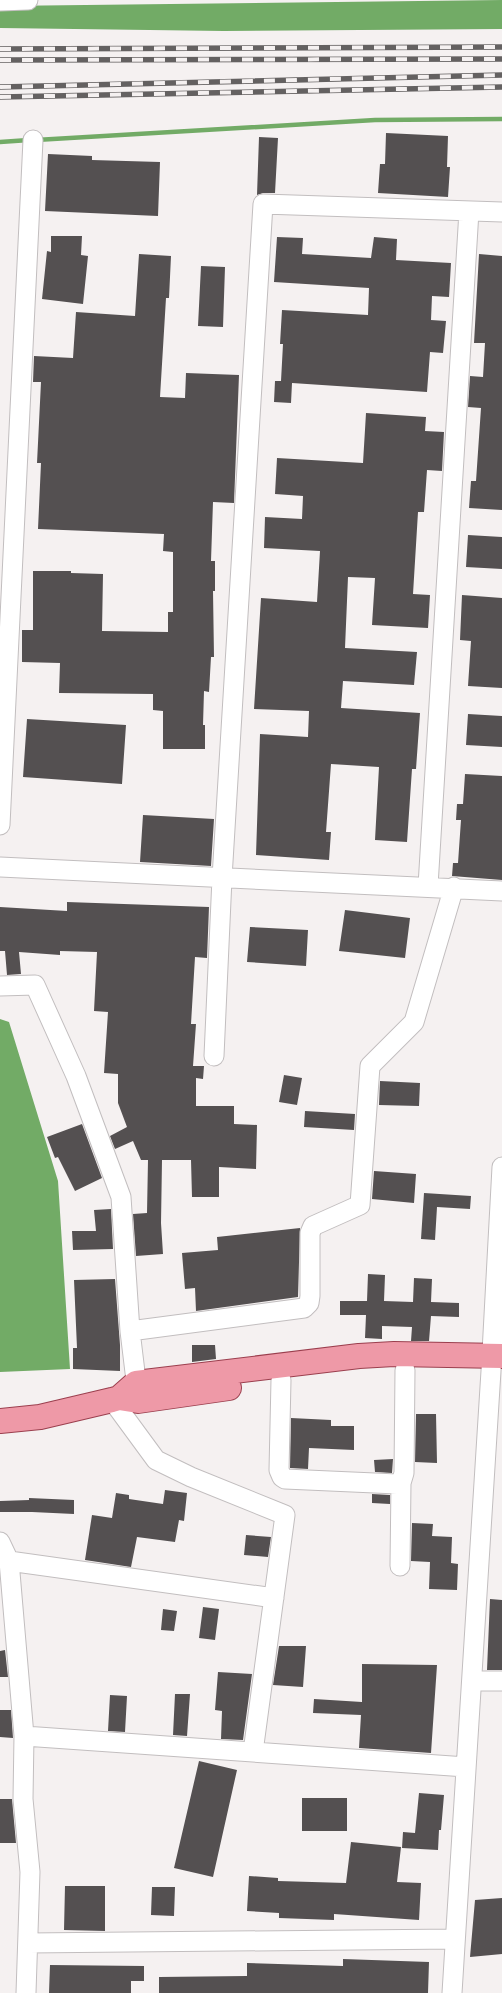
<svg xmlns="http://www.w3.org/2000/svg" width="502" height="1993" viewBox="0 0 502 1993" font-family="Helvetica,sans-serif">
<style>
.water{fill:#72ab66}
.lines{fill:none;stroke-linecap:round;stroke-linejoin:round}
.stream{stroke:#72ab66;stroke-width:4.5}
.building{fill:#545051}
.minor-casing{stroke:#c2bebf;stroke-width:21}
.major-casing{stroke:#9b3f4e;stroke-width:26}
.minor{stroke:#fff;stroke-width:19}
.major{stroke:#ee99a7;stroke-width:24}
.rail-casing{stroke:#646161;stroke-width:5.5}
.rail{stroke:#f5f1f1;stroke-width:4;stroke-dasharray:11;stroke-linecap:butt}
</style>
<rect width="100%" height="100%" fill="#f5f1f1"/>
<path class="water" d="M502,0V29L224,31L0,28V6Z
M0,1019L9,1022L58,1181L70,1369L0,1372Z"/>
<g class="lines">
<path class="stream" d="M36,140L375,120L502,119
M0,142L29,140"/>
</g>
<path class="building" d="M386,133L448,136L447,167H450L448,197L378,193L380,164H385Z
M259,137L278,138L275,193H263L257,195Z
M48,154L92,156V160L160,162L158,216L45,211Z
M51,236H82L81,255L88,256L83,304L42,299L47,251L51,252Z
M277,237L303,238L302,254L371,258L374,237L397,239L396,260L451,263L449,297L432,296L431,320L446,321L443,353L430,352L427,392L292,383L291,403L274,402L275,381H281L283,344H280L282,310L368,315L369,288L274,282Z
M139,254L171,256L169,298H166L160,397L185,398L186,373L239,375L234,503L213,502L211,561H215V591H213L214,657H211L209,692L204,691L203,725H205V749H163V711L153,710V694L59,693L60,663L22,662V630H33V571H71V573L103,574L102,631L168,632V612H173V552L163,551L164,534L38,529L41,463H37L41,382H33L34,356L73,358L76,312L135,316Z
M479,254L502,256V510L469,508L471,481H476L481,408L468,407L470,376L483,377L485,343H474Z
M201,266L225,267L223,327L198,326Z
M366,413L426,417L425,431L444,432L442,471L427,470L424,512H418L413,594L430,595L428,628L372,625L375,578L348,577L345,648L417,652L414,685L343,681L341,708L420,713L416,769H412L407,842L375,840L379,767L331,764L326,832H331L329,860L256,855L260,734L308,737L309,711L254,709L261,598L317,602L320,551L264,548L265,517L302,519L303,496L275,494L277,458L363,463Z
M468,535L502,537V569L466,567Z
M462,595L502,598V688L468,686L471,641L460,640Z
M468,714L502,716V747L466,745Z
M27,719L126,725L122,784L23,777Z
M465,774L502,776V880L452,876L453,863H458L461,820H456L457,804H463Z
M143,815L214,819L211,866L140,862Z
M67,902L209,907L207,958L195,957L191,1024H196L193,1066H204L203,1079L196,1078V1106H234V1124L257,1125L256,1169L219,1167V1197H192L191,1160H162L161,1223L163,1254L136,1256L133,1214L147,1213L148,1160H141L133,1141L115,1149L110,1136L127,1127L118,1103V1074L104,1073L108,1012L94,1011L97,952L60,951V955L19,952L21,974L7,975L5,951H0V907L67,911Z
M345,910L410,918L405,958L339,951Z
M250,927L308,930L306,966L247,962Z
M284,1075L302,1078L297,1105L279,1102Z
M380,1081L420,1083L419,1106L379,1105Z
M305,1111L355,1114L354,1130L304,1127Z
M82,1124L102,1178L75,1191L58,1157L55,1158L47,1137Z
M374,1171L416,1174L414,1203L372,1199Z
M424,1193L471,1196L470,1209L437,1207L435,1240L421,1239Z
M111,1209L113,1249L73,1250L72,1231H96L94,1210Z
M300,1228L298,1297L196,1311L195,1288L185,1289L182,1253L218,1250L217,1237Z
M368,1274L385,1275L384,1301L413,1302L414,1278L432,1279L431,1302L459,1303V1317L431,1316L429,1341H411L412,1327L382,1326V1339L365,1338L366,1315H340V1301H367Z
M115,1279L120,1345V1371L73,1369V1348H77L74,1280Z
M192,1345H215L216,1359L192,1362Z
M416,1414H436L437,1463L415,1462Z
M291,1418L331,1420V1426H354V1450L309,1448L308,1469L290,1468Z
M393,1459L392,1473L375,1472L374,1460Z
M165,1490L187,1493L184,1521L179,1520L175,1542L137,1537L131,1567L85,1560L92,1515L112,1518L116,1493L129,1495V1499L163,1504Z
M372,1494L390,1495V1504L372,1503Z
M29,1498L74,1500V1514L32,1512H0V1501L29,1500Z
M412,1523L433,1524L432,1536L452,1537L451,1563L458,1564L457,1590L429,1589L430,1562L411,1561Z
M246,1535L271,1537L268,1557L244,1555Z
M490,1599L502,1600V1670H487Z
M203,1607L219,1609L215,1640L199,1638Z
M163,1609L177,1611L174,1631L161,1630Z
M279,1646H306L303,1687L273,1685Z
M5,1650L8,1677H0V1651Z
M362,1664L437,1665L431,1753L359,1748L361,1715L313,1713L314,1699L362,1702Z
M218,1672L252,1674L243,1740L221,1739L222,1711L215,1710Z
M175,1694H190L187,1736L173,1735Z
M110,1695L127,1696L125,1732L108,1731Z
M0,1710H11L13,1738L0,1737Z
M199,1761L237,1770L213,1877L174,1868Z
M419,1793L444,1795L441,1830H439L438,1850L402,1848L403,1832L415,1833Z
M302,1798H347V1831H302Z
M0,1799H12L16,1843H0Z
M351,1842L401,1847L397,1882L421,1883L419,1920L334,1914V1920L279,1918V1913L247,1911L249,1876L278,1878V1881L346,1883Z
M65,1886H105V1931L64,1930Z
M152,1887H175L174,1916L151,1915Z
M502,1898V1954L470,1957L475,1900Z
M343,1959L429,1962L428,1993H159V1977L247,1976V1963L343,1966Z
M50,1965L144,1966V1981H131V1993H49Z"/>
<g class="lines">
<defs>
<path id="minor" d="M0,1L28,0
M0,825L33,140
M0,867L502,891
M428,886L469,211
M0,986L35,985L76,1076L121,1197L130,1331L138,1397
M214,1056L222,878L263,204L502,212
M130,1331L304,1308L309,1303L310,1296V1233L313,1226L360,1205L370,1066L414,1022L454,887
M281,1380L279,1470L282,1477L285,1479L397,1484L401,1483L404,1473L405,1370
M112,1400L156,1460L191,1477L285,1515L253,1752
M0,1542L9,1561L24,1736L23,1799L30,1872L26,1993
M9,1561L274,1598
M400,1566L401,1483
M472,1681H502
M24,1736L466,1767
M28,1943L455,1939
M452,1993L491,1371L502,1167"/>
<path id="major" d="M119,1398L138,1401L229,1388
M0,1421L40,1417L112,1400L119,1398L136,1383L359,1356L394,1354L502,1356"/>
</defs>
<use href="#minor" class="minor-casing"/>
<use href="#major" class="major-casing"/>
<use href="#minor" class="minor"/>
<use href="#major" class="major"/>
<defs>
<path id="rail" d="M0,49L502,47
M0,60L502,59
M0,87L502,75
M0,97L502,87"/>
</defs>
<use href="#rail" class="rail-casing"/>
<use href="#rail" class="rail"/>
</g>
</svg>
